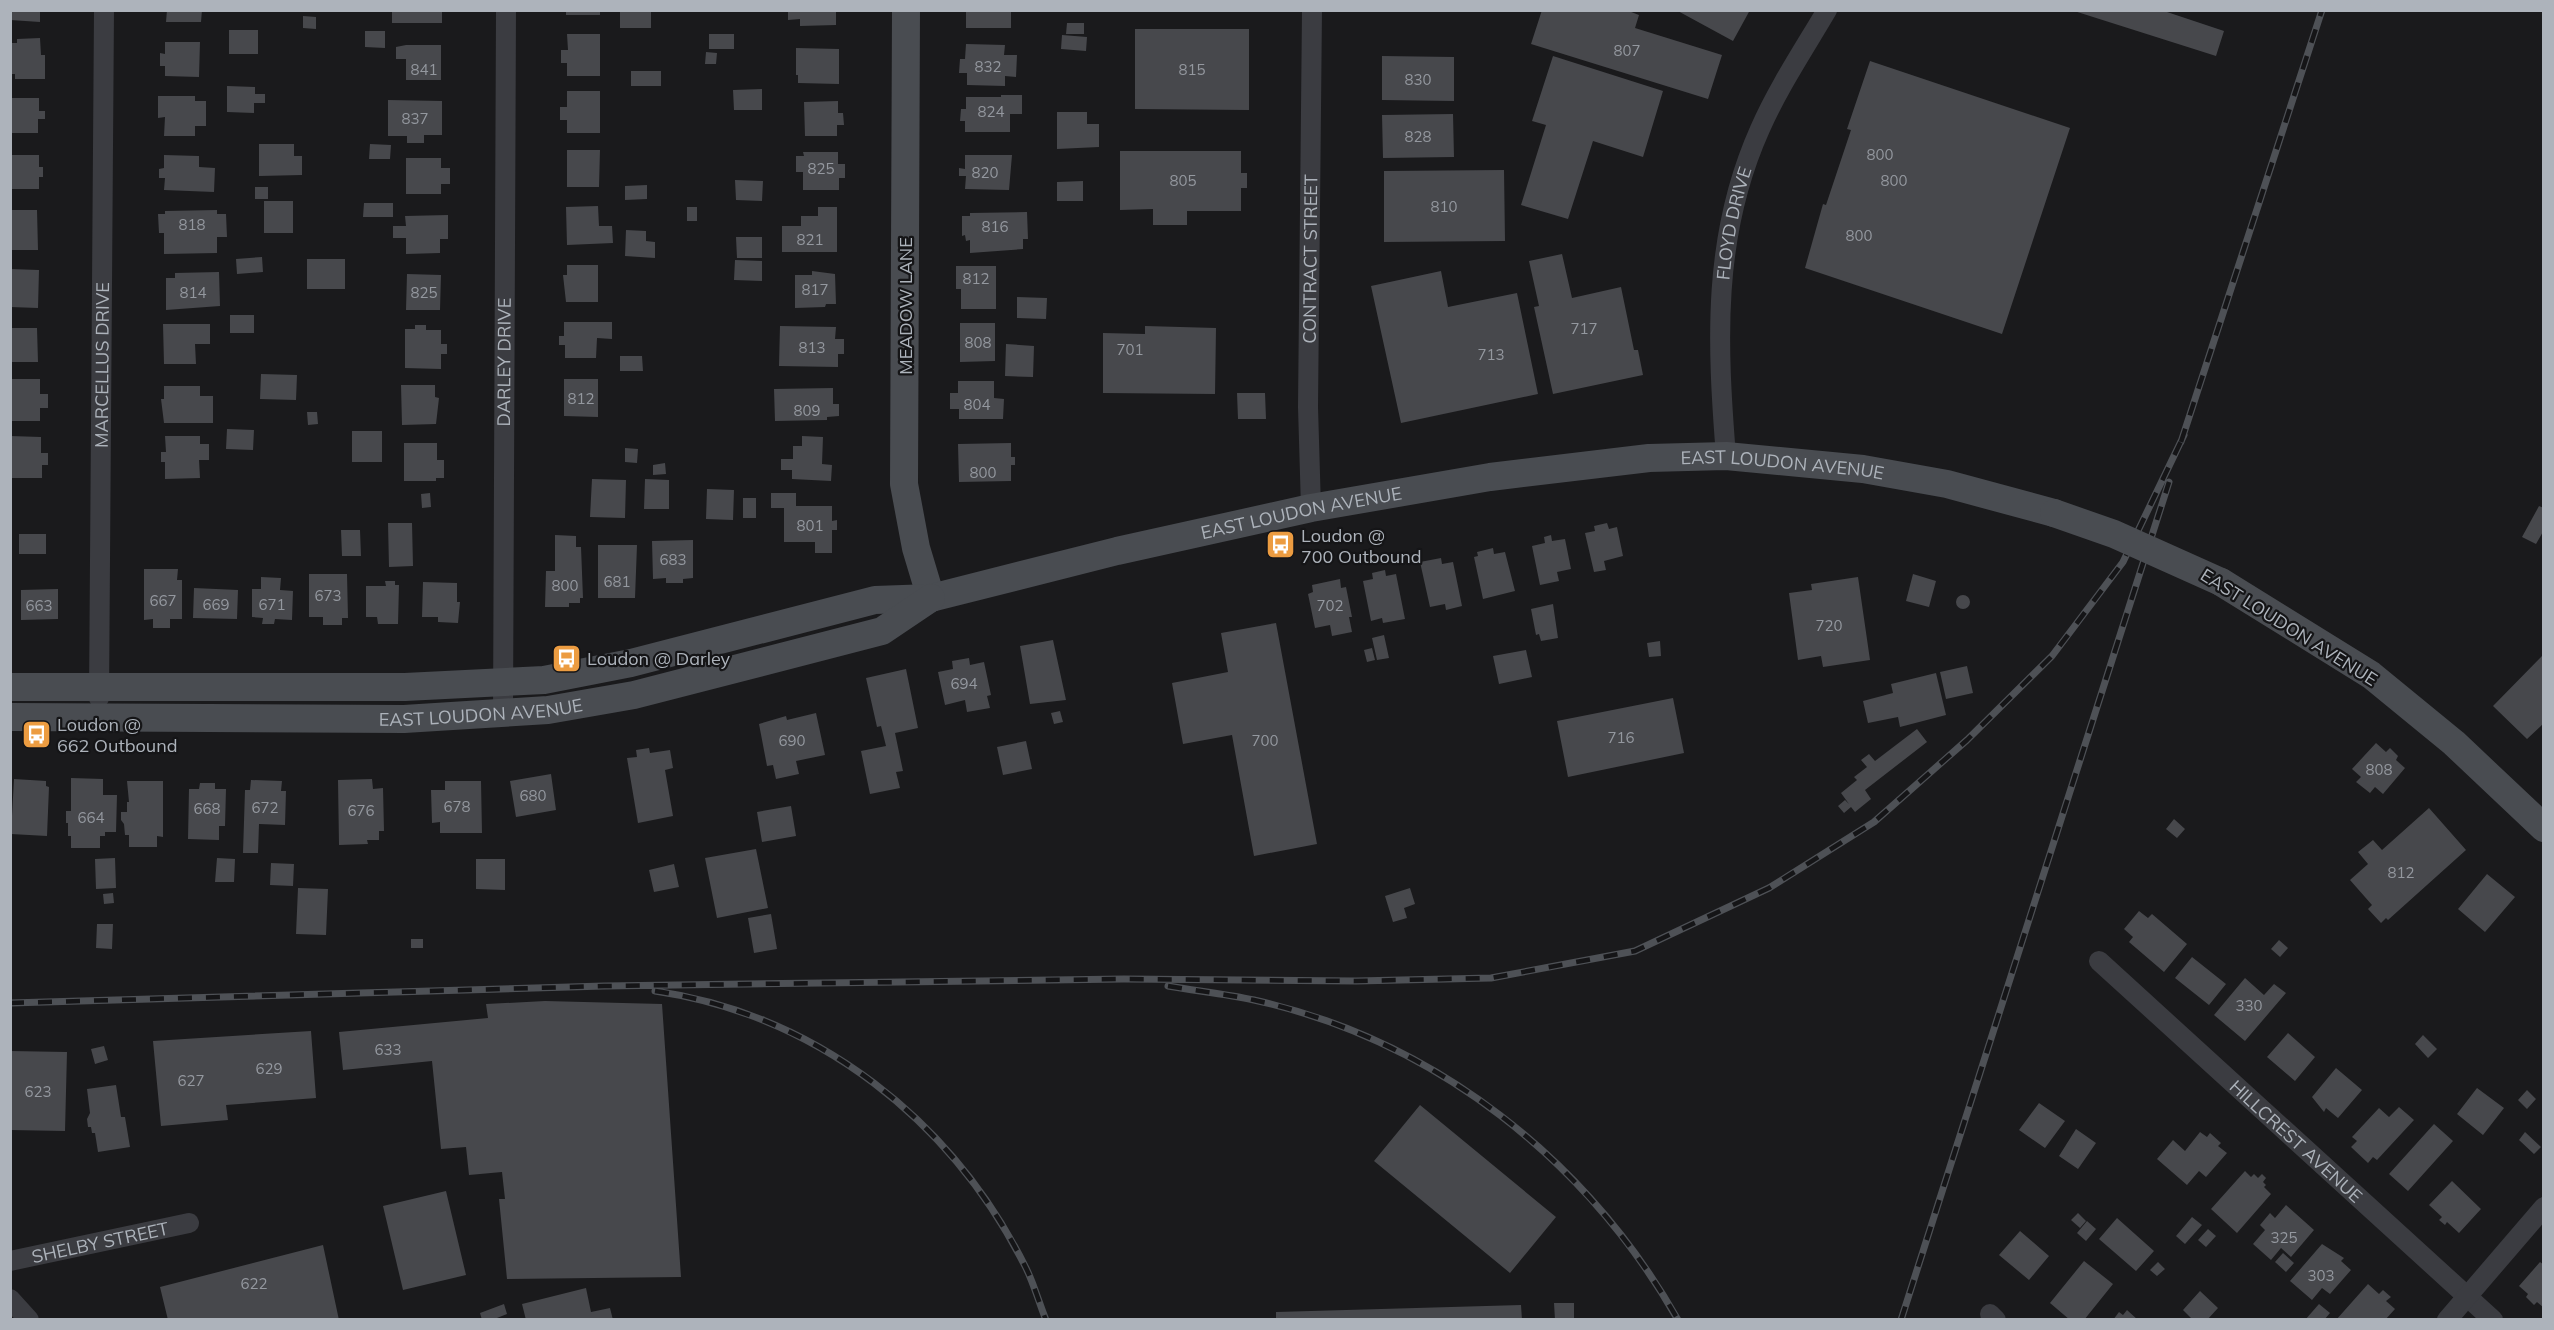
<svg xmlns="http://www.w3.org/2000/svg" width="2554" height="1330" viewBox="0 0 2554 1330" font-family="Mulish,sans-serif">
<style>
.building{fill:#47484c}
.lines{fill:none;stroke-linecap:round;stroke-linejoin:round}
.street{stroke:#3b3c41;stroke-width:20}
.secondary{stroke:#494c51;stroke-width:28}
.rail-casing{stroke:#4e5156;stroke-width:7}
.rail{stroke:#151517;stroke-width:4.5;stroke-dasharray:14;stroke-linecap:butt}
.secondary-bridge{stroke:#494c51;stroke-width:28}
.labels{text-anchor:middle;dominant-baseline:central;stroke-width:4.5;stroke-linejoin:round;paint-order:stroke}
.number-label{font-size:15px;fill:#94989f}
.street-label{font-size:18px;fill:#adb3bb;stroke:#151517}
.poi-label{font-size:18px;fill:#adb3bb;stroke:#151517;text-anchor:start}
</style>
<rect width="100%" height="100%" fill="#1a1a1c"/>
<path class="building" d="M10,10H40V22L10,20Z
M167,10H202L201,22H166Z
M392,10H442V23H392Z
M566,10H600V15H566Z
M620,10H651V28H620Z
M788,10H836V25L800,26V19L788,20Z
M966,10H1011V28H966Z
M1542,10H1626L1639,15L1635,28L1722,55L1708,99L1531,44Z
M1676,10H1750L1733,41Z
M2071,10H2161L2224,31L2216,56Z
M303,16L316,17V29L303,28Z
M1067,23H1084V34H1066Z
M1135,29H1249V110L1135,109Z
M229,30H258V54H229Z
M365,31H385V48L365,47Z
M567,34H600V76H567V63H561V50H568Z
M709,34H734V49H709Z
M1062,35L1087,37L1086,51L1061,49Z
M40,38L41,55H45V79H15V74H10V43H17V39Z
M165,42H200L199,77L165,76V66H160V53L165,54Z
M966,44L1005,45L1004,55H1017L1016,77L1005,76V86L967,85V73H959L960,59H965Z
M406,45H441V80H406V59H396V47Z
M796,48L839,49V84L798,83V75H796Z
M706,52L717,53L716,64H705Z
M1382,56L1454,57V101L1382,100Z
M1553,56L1663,91L1643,157L1593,141L1568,219L1521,205L1546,125L1532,121Z
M1870,61L2070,128L2002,334L1805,268L1823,204L1826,205L1851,130L1847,129Z
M631,71H661V86H631Z
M227,86L255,87V94H265V103H254V113L227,112Z
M762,89V110H734L733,90Z
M567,91H600V133H567V120H560V107H567Z
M1001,95H1022V114H1010V132H965V121H960L961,109H966V97H1001Z
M158,96H195V101H206V126H195V136H164L165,117L158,118Z
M10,98H39V111H45V119H38V133H10Z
M388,100L442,101V135H424V143H407V136H388Z
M838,101V113H843L844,125H837V136H805L804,102Z
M1057,112H1087V124H1099V147L1057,149Z
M1453,114L1454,157L1383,158L1382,115Z
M259,144H294V156H302V175L259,176Z
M370,144L391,145L390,159H369Z
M567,150H600L599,187H567Z
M1120,151H1241V173H1247V188H1241V211H1187V225H1153V209L1120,210Z
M803,152H838V164H845V178H839V190H803V172H796V156H804Z
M10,155H39V167H43V177H39V189H10Z
M164,155L199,156V167L215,168L214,192L164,190L165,178H159V169L164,168Z
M965,155H1012L1009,190L965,189L966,176H959V168L965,169Z
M406,158H441V168H450V184H441V194H406Z
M1504,170L1505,241L1384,242V171Z
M735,180L763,181L762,201L736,200Z
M1083,181V201H1057V182Z
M647,185V199L625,200V186Z
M255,187H268V199H255Z
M264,201H293V233H264Z
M364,203H393V217H363Z
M598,206L599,226H612L613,243L567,245L566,207Z
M687,207H697V221H687Z
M818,207H837V252H782V226H801V216H818Z
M10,210H37L38,250H10Z
M217,210V214H226L227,237H217V253L164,254V233H159L158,214H165V211Z
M1027,212L1028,239H1023V249L970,253V240L966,241L965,235L962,236V216H970V213Z
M448,215V239H440V253L406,254V238H393V226H406L405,216Z
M626,230L646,231V241L655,242V258L625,256Z
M736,237H762V258H737Z
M1562,254L1572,298L1621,287L1634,350H1638L1643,375L1553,394L1534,307L1539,306L1529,261Z
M262,257L263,272L237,274L236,259Z
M307,259H345V289H307Z
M735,260L762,261V281L734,280Z
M567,265H598V302H566L563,275H567Z
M956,266H996V309H961V289H956Z
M10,269L39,270L38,308L10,307Z
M812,271L835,274L836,304H826L825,307L795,308V275H812Z
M1441,271L1448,307L1517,293L1538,394L1401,423L1371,286Z
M219,272L220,306L166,310V278H175V273Z
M407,274L441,275L440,310H406Z
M1017,297L1047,298L1046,319L1017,318Z
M230,315H254V333H230Z
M564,322H612V339L597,338L596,358H565V345H559V336H564Z
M960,323H995V361L960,362Z
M163,324H210V344H195L196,364H164Z
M415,325H426V330H441V344H447V354H441V369L405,368V329H415Z
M780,326L836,327L835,339H844V354H838V367L779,366Z
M1145,326L1216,328L1215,394L1103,393V333L1145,334Z
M10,328H37L38,362H10Z
M1006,344L1034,346L1033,377L1005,376Z
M620,356H642L643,371H620Z
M261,374L297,375L296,400L260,399Z
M10,379H40V394H48V408H40V421H10Z
M564,379H598V417L564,416Z
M958,381H994V398L1004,399L1003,419H959V409H950V393H958Z
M401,385H435V397L439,398L436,424L402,425Z
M164,386H200V396H213V423H164L161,399H164Z
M833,388V404H839V416L827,417V420L775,421L774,389Z
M1237,393H1265L1266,419H1238Z
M307,412H317L318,424L308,425Z
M227,429L254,430L253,450L226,449Z
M352,431H382V462H352Z
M10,436L41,437V453H48V465H42V478H10Z
M165,436H200V444H209V460H199L200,478L165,479V462H161V452H166Z
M802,436L823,437L822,464L832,465L831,481L792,479V470H781V459H793V446H802Z
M404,443H437V460H444V478H436V481H404Z
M1011,443V457H1015V465H1011V481L959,482L958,444Z
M625,448L638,449L637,463L625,462Z
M665,463L666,474L653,475V465Z
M592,479L626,480L625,518L590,517Z
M645,479L669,480V509H644Z
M707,489L734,490L733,520L706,519Z
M430,493L431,507L422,508L421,494Z
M771,493H796V506H832V521L837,520V530H832V553H815V542H784V508H771Z
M743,498H756V518H743Z
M2539,506L2544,508V530L2536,544L2522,537Z
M388,523H412L413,566L389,567Z
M1607,523L1609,529L1617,527L1623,556L1604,561L1606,570L1594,572L1585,533L1595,531L1594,526Z
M341,530H360L361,556H342Z
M19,534H46V554H19Z
M555,535L576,536V547H581L583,598H580V603H569V607H545L546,571H555Z
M1551,535L1552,541L1565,539L1571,569L1557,572L1559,581L1540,585L1532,546L1545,543L1544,537Z
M693,540V578L683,579V583H666V578L653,579L652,541Z
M598,545H637L635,598H598Z
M1493,548L1494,554L1505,552L1515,591L1483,599L1474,557L1478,556L1477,552Z
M1441,558L1442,564L1453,562L1462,606L1446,610L1445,604L1430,607L1420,562Z
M144,569H178L177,580H182V619H170V628H153V619L144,620Z
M1385,570L1386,576L1396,574L1405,619L1383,623L1382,618L1371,621L1363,581L1373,579L1372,573Z
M309,574H347L348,618H342V625H323V617H309Z
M1913,574L1936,581L1929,607L1906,601Z
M261,577L281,578L280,590L293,591L292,620L275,619L274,624H262L263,618L252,617V589H261Z
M1858,577L1870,660L1823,667L1821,656L1798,660L1789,593L1812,590L1811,584Z
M1340,579L1341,588L1346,587L1352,617H1349L1352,632L1332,636L1330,625L1315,628L1308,594L1313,592L1312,585Z
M385,581H395V585H399L398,624H378L377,617H366V586H386Z
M423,582L457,583V602H460L458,623L438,622V617H422Z
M194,588L238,590L237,619L193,618Z
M58,589V619L21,620V590Z
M1956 602a7 7 0 1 1 14 0a7 7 0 1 1-14 0Z
M1553,604L1558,638L1541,641L1539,634L1536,635L1531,609Z
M1276,623L1317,844L1254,856L1232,735L1183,744L1172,683L1228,672L1221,633Z
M1384,635L1389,658L1377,660L1372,638Z
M1053,640L1066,700L1030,704L1020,646Z
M1660,641L1661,656L1649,657L1647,643Z
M1372,648L1375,660L1367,662L1364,650Z
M1526,650L1532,677L1499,684L1493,656Z
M2544,654V723L2527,739L2493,706Z
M969,658L970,665L984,662L991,695L987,696L990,708L967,712L965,700L945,705L938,672L953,669L952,661Z
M1967,666L1973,693L1946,699L1940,672Z
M906,669L918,728L895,733L903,771L896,772L900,788L870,794L861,751L886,746L881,726L877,727L866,678Z
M1936,673L1946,715L1900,727L1898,717L1868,723L1863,701L1893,693L1891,684Z
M1673,698L1684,753L1568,777L1557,721Z
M1060,711L1063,722L1054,724L1051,713Z
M816,713L825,755L796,761L799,774L776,779L773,765L767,766L759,724L786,716L787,720Z
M1917,729L1927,742L1865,790L1871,799L1855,812L1851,807L1844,813L1838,806L1845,800L1849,804L1841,793L1857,780L1854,777L1867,767L1861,760L1869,754L1875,761Z
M1026,741L1032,769L1003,775L997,747Z
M2376,743L2386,752L2390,748L2398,756L2396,760L2405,768L2383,794L2375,787L2370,793L2356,782L2361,777L2352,769Z
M649,748L650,753L670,750L673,768L665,770L673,816L638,823L627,758L637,757L636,750Z
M551,774L556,810L516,817L510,781Z
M71,778L103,779V795H117L116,832H105V836H100V848H71V836H68V823H66V811H71Z
M14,779L46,781V786L49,787L47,836L11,834Z
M372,779L373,789L383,788L384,831H379V840H367L368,844L339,845L338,780Z
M251,780L282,781L281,791H286L285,825L259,824L258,853H243L245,790H250Z
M127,781H163V837L157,836V847H129V835H125L124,824L121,820V812H127V802H129Z
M445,781H481L482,833H440V822L432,823L431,790H445Z
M200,783H215V789H226L225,826H219V840L188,839L189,789H199Z
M791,806L796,836L762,842L757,812Z
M2429,808L2466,850L2388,920L2386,918L2381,923L2368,909L2372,905L2350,880L2368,864L2358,852L2373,840L2382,850Z
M2174,819L2185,829L2177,838L2166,829Z
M756,849L768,908L717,918L705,858Z
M115,858L116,888L96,889L95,859Z
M217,858L235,859L234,882H215Z
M476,859H505V890L476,889Z
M271,863L294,864L293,886L270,885Z
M674,864L679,887L654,892L649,870Z
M2487,874L2515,897L2485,932L2458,909Z
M298,888L328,889L326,935L296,934Z
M1410,888L1415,904L1404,908L1407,918L1393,922L1385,896Z
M113,893L114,903L104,904L103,894Z
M2139,911L2148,918L2152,914L2187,944L2164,972L2129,942L2133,937L2124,929Z
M771,914L777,949L754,953L748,918Z
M97,924H113L112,949L96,948Z
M411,939H423V948H411Z
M2279,940L2288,948L2280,957L2271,949Z
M2192,957L2226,984L2209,1005L2175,978Z
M2245,978L2264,995L2274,984L2286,993L2245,1041L2214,1015Z
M545,1001L662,1004L681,1277L507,1279L499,1199H505L502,1172L469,1175L466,1147L441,1149L432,1061L343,1070L339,1032L488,1018L486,1004Z
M311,1031L316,1098L226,1105L228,1120L161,1126L153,1041Z
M2288,1033L2315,1057L2295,1081L2267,1057Z
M2423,1035L2437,1049L2428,1058L2415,1044Z
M104,1046L108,1060L95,1064L91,1049Z
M10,1051L67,1052L65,1131L10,1130Z
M2336,1068L2362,1090L2338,1118L2326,1108L2324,1112L2312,1097Z
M116,1085L121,1117H125L130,1147L98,1152L95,1133H92L91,1127H88L87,1119L90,1113L87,1089Z
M2477,1088L2504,1108L2483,1135L2457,1114Z
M2527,1090L2536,1099L2527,1109L2518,1100Z
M2039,1103L2065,1121L2045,1148L2019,1130Z
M1420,1105L1556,1217L1510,1273L1374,1161Z
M2399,1107L2414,1120L2377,1160L2373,1157L2368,1163L2351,1147L2357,1141L2352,1137L2379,1108L2389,1117Z
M2434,1124L2453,1141L2408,1191L2389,1174Z
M2076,1129L2096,1143L2078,1169L2059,1156Z
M2200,1132L2207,1137L2210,1133L2221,1143L2218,1146L2227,1153L2206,1177L2199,1171L2187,1185L2157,1159L2173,1140L2185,1151Z
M2525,1132L2541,1147L2534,1154L2519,1140Z
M2245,1171L2251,1177L2254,1174L2258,1178L2262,1174L2266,1178L2263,1182L2266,1185L2264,1187L2271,1194L2237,1233L2211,1209Z
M2452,1181L2481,1209L2459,1233L2447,1222L2445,1225L2439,1220L2442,1217L2429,1205Z
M446,1191L466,1275L403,1290L383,1206Z
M2286,1205L2314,1230L2291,1257L2281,1248L2271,1260L2253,1244L2265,1230L2260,1225L2270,1213L2275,1218Z
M2078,1213L2086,1221L2080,1228L2071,1220Z
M2192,1217L2202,1225L2185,1244L2176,1236Z
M2117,1218L2154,1251L2136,1271L2099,1239Z
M2087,1221L2096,1229L2086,1241L2077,1233Z
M2208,1229L2216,1236L2206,1247L2198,1240Z
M2020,1231L2049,1256L2029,1280L1999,1255Z
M2322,1244L2344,1258L2341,1261L2351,1270L2330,1294L2322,1288L2312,1300L2290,1281Z
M323,1245L339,1320H168L160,1287Z
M2283,1253L2294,1263L2286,1272L2275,1262Z
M2084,1261L2113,1284L2084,1320H2070L2050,1303Z
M2158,1262L2165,1269L2157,1276L2150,1270Z
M2540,1262L2544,1265V1308L2537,1302L2534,1305L2526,1297L2528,1294L2519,1286Z
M2368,1284L2379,1294L2383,1290L2391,1297L2386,1301L2395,1309L2385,1320H2336Z
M586,1288L591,1312L610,1308L613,1320H526L522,1304Z
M2200,1291L2218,1308L2207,1320H2193L2183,1310Z
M1554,1303H1574V1320H1555Z
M504,1304L507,1314L492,1320H482L480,1313Z
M2319,1304L2330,1313L2324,1320H2305Z
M1521,1305L1522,1320H1276V1312Z
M2127,1310L2138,1320H2113L2119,1312L2123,1315Z"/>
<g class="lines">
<g class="street">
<path id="s1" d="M1726,456C1717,343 1712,236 1760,129C1778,88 1804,49 1827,10"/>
<path id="s2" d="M1311,508L1308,407L1312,10"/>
<path id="s3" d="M99,698L104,10"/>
<path id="s4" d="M503,714C502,480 504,245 506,10"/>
<path id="s5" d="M2099,961L2493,1320"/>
<path id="s6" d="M10,1261L189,1223"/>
<path d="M10,1299L29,1320"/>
<path d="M1990,1314L1996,1320"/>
<path d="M2447,1320L2544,1207"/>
</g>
<g class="secondary">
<path d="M906,10L904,484L916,548L931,598"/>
<path d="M2221,582L2371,675L2454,743L2544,828"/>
<path id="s7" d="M10,687H405L544,680L631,663L875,600L931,598L1117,551L1311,508L1490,477L1649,458L1726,456L1863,469L1947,484L2054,513"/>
<path id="s8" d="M10,717L404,719L548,710L634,695L882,631L931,598"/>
</g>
<defs>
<path id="rail" d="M2181,442L2322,10
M1168,986C1197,991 1226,994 1254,1000C1435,1040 1587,1160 1678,1320
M655,991C818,1015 953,1121 1026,1268C1034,1284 1039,1303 1046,1320
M10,1003L604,986L1124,979L1356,981L1491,978L1635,951L1769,888L1874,822L1967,740L2052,656L2123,562L2184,435
M1901,1320L2169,482"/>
</defs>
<use href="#rail" class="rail-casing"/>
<use href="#rail" class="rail"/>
<path class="secondary-bridge" d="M2054,513L2114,534L2221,582"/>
</g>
<defs>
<symbol id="bus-square" viewBox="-11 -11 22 22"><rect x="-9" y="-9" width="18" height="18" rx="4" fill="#ec9c41" stroke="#151517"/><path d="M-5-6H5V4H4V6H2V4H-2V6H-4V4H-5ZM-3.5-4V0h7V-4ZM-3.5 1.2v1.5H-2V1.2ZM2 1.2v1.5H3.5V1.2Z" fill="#fff"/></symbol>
</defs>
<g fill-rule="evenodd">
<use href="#bus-square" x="1264" y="528" width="33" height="33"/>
<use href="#bus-square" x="550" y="642" width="33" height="33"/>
<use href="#bus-square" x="20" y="718" width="33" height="33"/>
</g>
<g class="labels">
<g class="number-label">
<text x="1627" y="50">807</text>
<text x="988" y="66">832</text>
<text x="424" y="69">841</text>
<text x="1192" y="69">815</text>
<text x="1418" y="79">830</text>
<text x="991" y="111">824</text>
<text x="415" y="118">837</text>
<text x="1418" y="136">828</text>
<text x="1880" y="154">800</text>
<text x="821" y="168">825</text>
<text x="985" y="172">820</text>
<text x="1183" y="180">805</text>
<text x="1894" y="180">800</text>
<text x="1444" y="206">810</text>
<text x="192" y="224">818</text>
<text x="995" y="226">816</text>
<text x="1859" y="235">800</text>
<text x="810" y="239">821</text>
<text x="976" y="278">812</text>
<text x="815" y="289">817</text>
<text x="193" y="292">814</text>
<text x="424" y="292">825</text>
<text x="1584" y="328">717</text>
<text x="978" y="342">808</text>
<text x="812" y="347">813</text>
<text x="1130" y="349">701</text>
<text x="1491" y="354">713</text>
<text x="581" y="398">812</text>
<text x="977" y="404">804</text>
<text x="807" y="410">809</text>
<text x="983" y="472">800</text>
<text x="810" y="525">801</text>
<text x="673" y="559">683</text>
<text x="617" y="581">681</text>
<text x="565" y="585">800</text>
<text x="328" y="595">673</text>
<text x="163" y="600">667</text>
<text x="216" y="604">669</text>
<text x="272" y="604">671</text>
<text x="39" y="605">663</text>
<text x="1330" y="605">702</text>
<text x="1829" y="625">720</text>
<text x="964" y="683">694</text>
<text x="1621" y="737">716</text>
<text x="792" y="740">690</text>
<text x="1265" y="740">700</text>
<text x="2379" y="769">808</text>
<text x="533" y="795">680</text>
<text x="457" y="806">678</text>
<text x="265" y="807">672</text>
<text x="207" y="808">668</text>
<text x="361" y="810">676</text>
<text x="91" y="817">664</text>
<text x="2401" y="872">812</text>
<text x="2249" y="1005">330</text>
<text x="388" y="1049">633</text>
<text x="269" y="1068">629</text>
<text x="191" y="1080">627</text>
<text x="38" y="1091">623</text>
<text x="2284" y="1237">325</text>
<text x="2321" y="1275">303</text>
<text x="254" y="1283">622</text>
</g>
<g class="street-label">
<text stroke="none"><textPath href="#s1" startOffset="234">FLOYD DRIVE</textPath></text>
<text stroke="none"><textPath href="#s2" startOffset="249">CONTRACT STREET</textPath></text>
<text transform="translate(905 306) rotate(-90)">MEADOW LANE</text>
<text stroke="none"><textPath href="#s4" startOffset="352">DARLEY DRIVE</textPath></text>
<text stroke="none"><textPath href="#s3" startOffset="333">MARCELLUS DRIVE</textPath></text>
<text stroke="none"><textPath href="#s7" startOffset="1797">EAST LOUDON AVENUE</textPath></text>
<text stroke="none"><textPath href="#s7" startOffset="1311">EAST LOUDON AVENUE</textPath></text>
<text transform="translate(2289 627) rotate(32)">EAST LOUDON AVENUE</text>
<text stroke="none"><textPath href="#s8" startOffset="471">EAST LOUDON AVENUE</textPath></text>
<text stroke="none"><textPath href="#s5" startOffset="267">HILLCREST AVENUE</textPath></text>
<text stroke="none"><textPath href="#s6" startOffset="92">SHELBY STREET</textPath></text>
</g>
<g class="poi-label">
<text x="1301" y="535">Loudon @<tspan x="1301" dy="21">700 Outbound</tspan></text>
<text x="587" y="658">Loudon @ Darley</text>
<text x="57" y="724">Loudon @<tspan x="57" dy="21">662 Outbound</tspan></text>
</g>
</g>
<rect width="2554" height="1330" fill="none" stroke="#adb3bb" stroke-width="24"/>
</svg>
